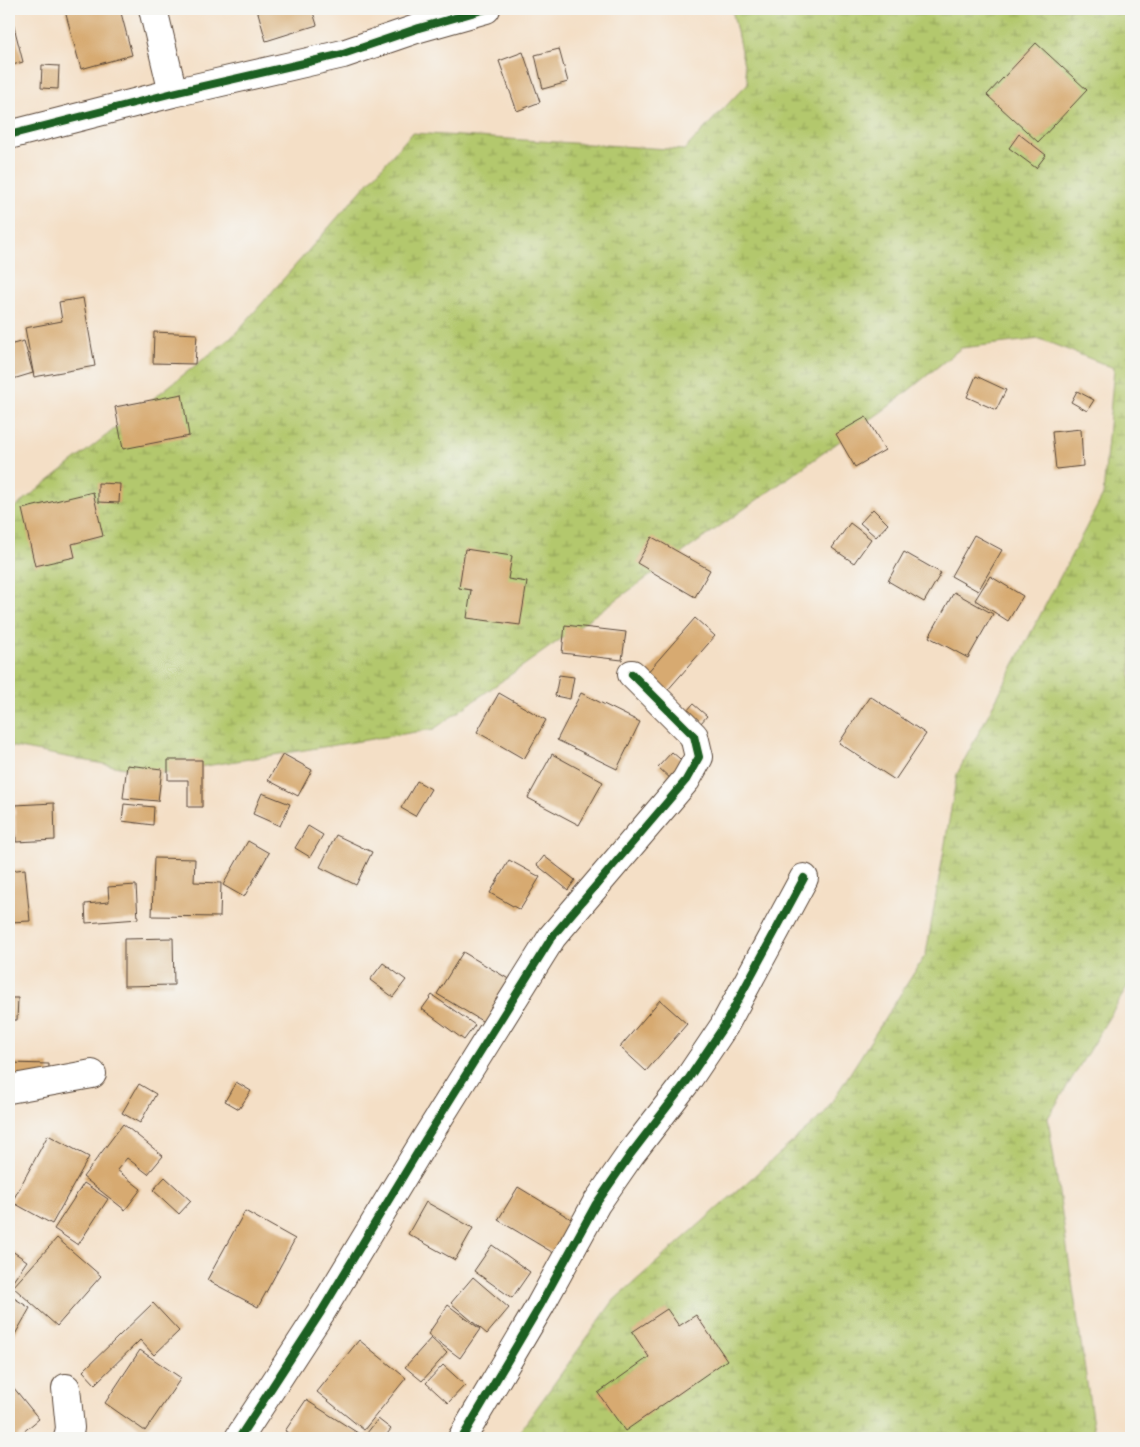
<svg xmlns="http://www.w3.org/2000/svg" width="1140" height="1447" viewBox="0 0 1140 1447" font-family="'Shantell Sans',sans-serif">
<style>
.wetland{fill:url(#wetland-marsh);stroke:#777946}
.building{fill:#d7aa71}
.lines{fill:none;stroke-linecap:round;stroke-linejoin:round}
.minor-casing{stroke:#574537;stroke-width:30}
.minor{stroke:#fff;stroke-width:28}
.cycleway-casing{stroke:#f6f6f2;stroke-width:11}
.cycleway{stroke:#1b5e20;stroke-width:8}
</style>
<defs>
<pattern id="wetland-marsh" width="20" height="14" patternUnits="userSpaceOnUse" patternTransform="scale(1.25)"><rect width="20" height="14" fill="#b3c86d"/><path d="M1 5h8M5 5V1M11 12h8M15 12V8" fill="none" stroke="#93a359"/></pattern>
</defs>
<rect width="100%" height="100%" fill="#f6f6f2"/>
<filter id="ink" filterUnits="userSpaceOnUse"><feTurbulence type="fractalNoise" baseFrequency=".02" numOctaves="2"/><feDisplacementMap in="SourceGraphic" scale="10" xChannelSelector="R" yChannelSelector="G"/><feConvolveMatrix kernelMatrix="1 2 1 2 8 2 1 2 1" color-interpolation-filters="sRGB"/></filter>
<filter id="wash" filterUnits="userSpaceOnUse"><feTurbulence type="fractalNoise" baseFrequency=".0096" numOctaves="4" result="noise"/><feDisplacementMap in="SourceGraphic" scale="20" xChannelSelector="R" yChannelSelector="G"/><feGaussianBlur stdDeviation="1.12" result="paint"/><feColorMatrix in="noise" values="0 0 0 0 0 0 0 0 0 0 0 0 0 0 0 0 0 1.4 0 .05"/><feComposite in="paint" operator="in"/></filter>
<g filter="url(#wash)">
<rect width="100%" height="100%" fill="#f4dfc6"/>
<path class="wetland" d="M732,9H1131V981L1048,1118L1095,1438H515L614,1300L824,1114L926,954L957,774L1103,495L1114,368L1040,339L961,348L888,407L434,729L156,774L9,746V512L234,335L412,133L684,150L748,83Z"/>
<g id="blocks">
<path class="building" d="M72,9H120L132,55L81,69L65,11Z
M257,9H312L317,25L266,41Z
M11,15L23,62L9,66V16Z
M1036,43L1087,90L1038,142L987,95Z
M559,49L568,82L543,89L535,55Z
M523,52L540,102L517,111L499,61Z
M42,65L59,66L58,89L41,88Z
M1019,134L1046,155L1036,168L1009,148Z
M83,298L95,366L34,377L25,328L62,321L59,302Z
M154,332L197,334L195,364L153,363Z
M24,341L33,373L13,379L9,361V345Z
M976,376L1006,390L996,410L967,397Z
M1077,391L1094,400L1087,411L1071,402Z
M182,394L189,436L123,449L115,407Z
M866,417L885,450L855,467L836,434Z
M1081,429L1083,466L1056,469L1052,432Z
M98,483L120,484L119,503L98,502Z
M93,492L103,536L72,544L75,557L35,566L22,509Z
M873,509L888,524L876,537L860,523Z
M850,523L871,539L854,563L832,548Z
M974,535L1002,550L978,591L951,576Z
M652,537L710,570L695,597L637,563Z
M465,549L512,556L508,579L527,582L520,625L467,618L471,590L459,588Z
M904,552L941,573L924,602L888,581Z
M990,576L1023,596L1008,621L975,600Z
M954,592L993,614L968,658L929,637Z
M695,618L715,636L659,700L639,682Z
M565,625L626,632L622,660L562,653Z
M559,675L574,677L570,699L555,696Z
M499,693L546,720L524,759L477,732Z
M581,693L640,722L617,769L557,740Z
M870,696L926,734L895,780L839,743Z
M693,704L707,716L694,731L680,719Z
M672,752L687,765L673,781L658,767Z
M283,754L312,770L298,796L268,780Z
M552,754L603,782L579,825L528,798Z
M168,760H202V807H188V780H168Z
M127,765L162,769L158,801L123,798Z
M417,781L431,789L415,816L401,808Z
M262,793L290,804L280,826L253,814Z
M54,803L55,840L16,842L15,805Z
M124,804L154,807L153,825L122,821Z
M308,826L323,835L310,857L295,848Z
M336,835L372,852L356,885L320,867Z
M248,841L269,853L244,897L223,885Z
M544,856L575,880L568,890L537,865Z
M154,858L195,859L194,882L221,883L220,917L152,916Z
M509,860L540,877L520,910L490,893Z
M25,869L30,921L10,922L9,871Z
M136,885L138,919L86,923L85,904L109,902L108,887Z
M173,938L174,985L124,986V939Z
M463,952L517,984L492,1027L437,994Z
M383,963L406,980L393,997L370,980Z
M432,995L475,1025L464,1040L422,1009Z
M9,998H18L17,1020H9Z
M660,1000L687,1024L646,1071L620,1047Z
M9,1063L49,1064L48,1087L9,1086Z
M236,1082L251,1091L239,1109L225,1101Z
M139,1084L156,1094L140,1123L122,1113Z
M123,1124L163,1156L148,1174L127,1158L117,1170L141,1189L125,1210L83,1177Z
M48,1135L89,1157L52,1224L12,1202Z
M165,1177L191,1201L179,1214L153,1190Z
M84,1183L108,1199L78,1245L54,1229Z
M518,1187L586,1228L567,1261L498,1220Z
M426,1202L473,1228L455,1260L408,1234Z
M245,1211L295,1239L258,1307L207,1280Z
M57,1238L101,1276L57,1326L13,1287Z
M492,1245L530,1272L512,1298L474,1271Z
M9,1249L27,1261L9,1287Z
M473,1277L509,1308L487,1334L451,1303Z
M9,1295L30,1308L13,1338L9,1335Z
M153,1303L179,1331L154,1355L140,1340L95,1384L83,1371Z
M448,1305L480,1329L460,1358L428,1334Z
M667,1309L679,1326L696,1315L727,1360L625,1431L598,1393L649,1357L632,1332Z
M431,1338L447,1353L422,1381L405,1367Z
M359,1340L406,1378L364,1430L317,1392Z
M140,1350L181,1378L145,1431L105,1403Z
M443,1365L465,1385L448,1403L426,1383Z
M9,1382L39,1419L16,1438H9Z
M306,1400L361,1435L359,1438H297L285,1431Z
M378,1419L391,1429L384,1438H363Z"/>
</g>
</g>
<g filter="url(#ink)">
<use href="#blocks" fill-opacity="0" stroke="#574537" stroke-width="1"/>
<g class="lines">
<defs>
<path id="minor" d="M153,9L173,93
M9,135L173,93L343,54L419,28L486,9
M9,1089L92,1074
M66,1388L70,1428L68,1438
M239,1438L321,1312L425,1140L552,937L686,780L699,757L694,736L632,674
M462,1438L540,1306L596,1204L630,1155L687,1081L724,1026L804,878"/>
</defs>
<use href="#minor" class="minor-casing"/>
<use href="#minor" class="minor"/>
<defs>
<path id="cycleway" d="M9,135L173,93L343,54L419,28L486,9
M239,1438L321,1312L425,1140L552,937L686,780L699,757L694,736L632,674
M462,1438L540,1306L596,1204L630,1155L687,1081L724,1026L804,878"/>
</defs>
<use href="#cycleway" class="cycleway-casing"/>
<use href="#cycleway" class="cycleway"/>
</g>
</g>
<rect width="1140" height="1447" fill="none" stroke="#f6f6f2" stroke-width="30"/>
</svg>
